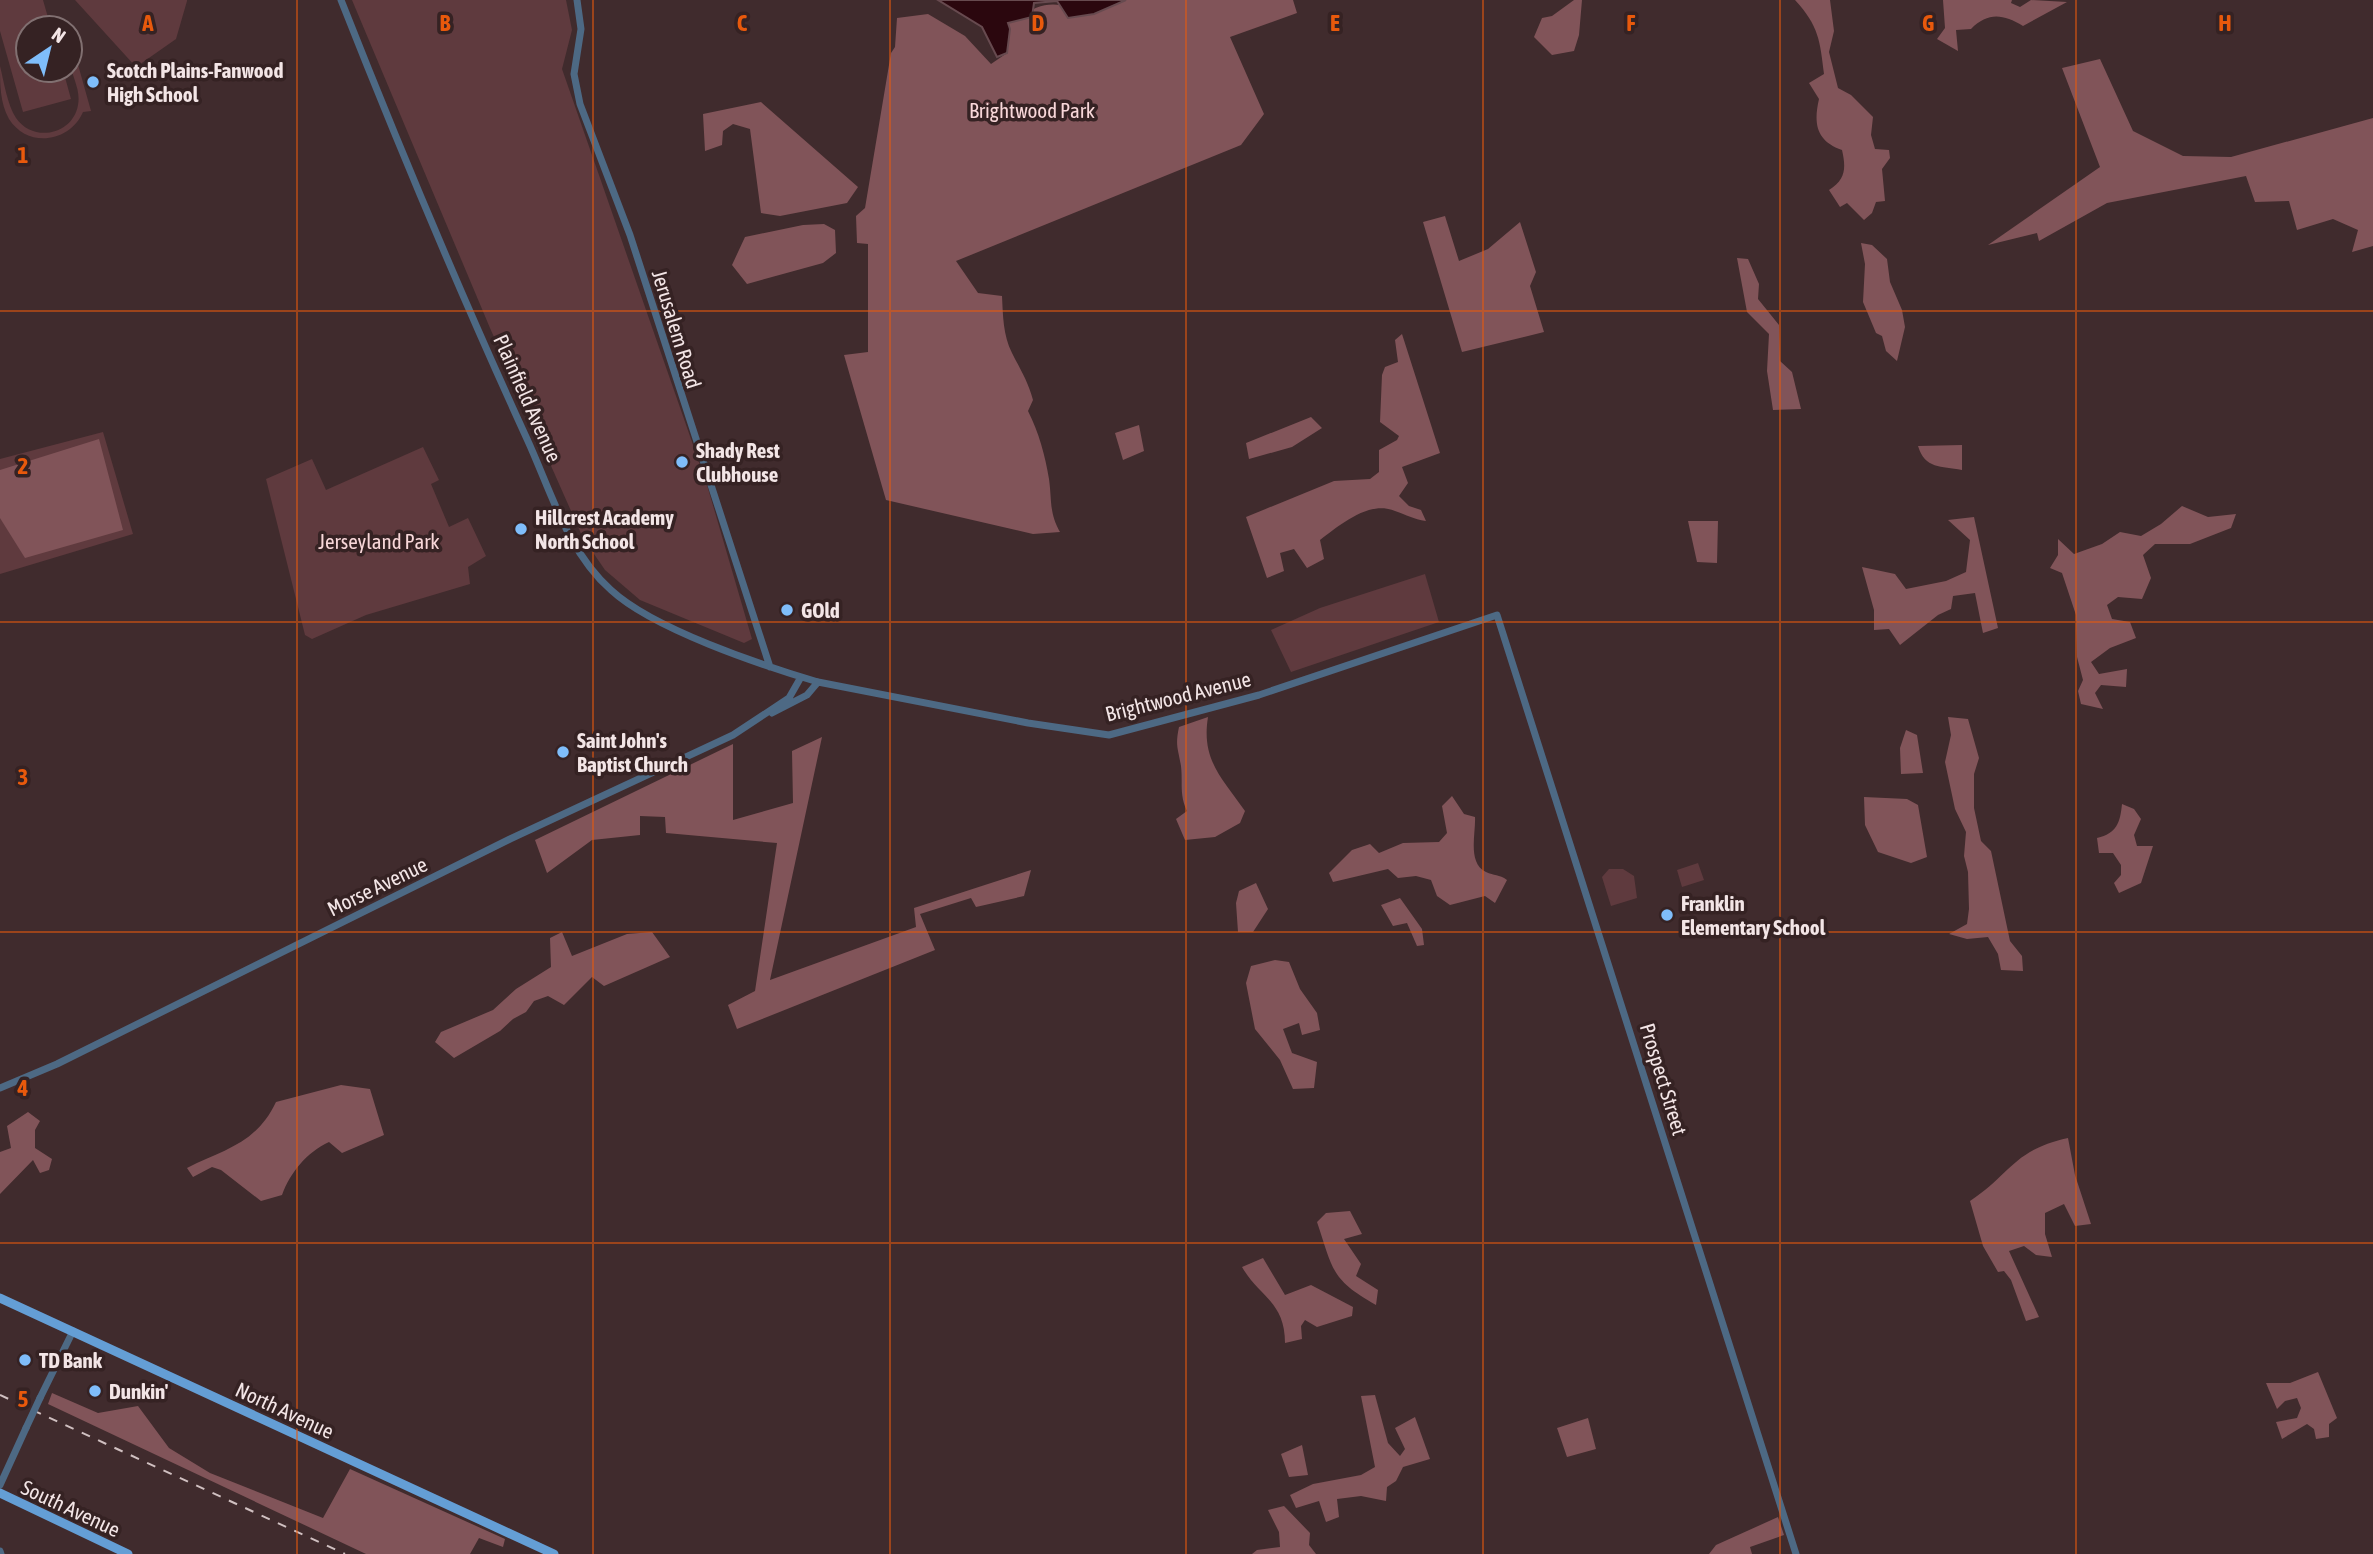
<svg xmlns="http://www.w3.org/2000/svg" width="2373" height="1554" viewBox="0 0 2373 1554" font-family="'Asap Condensed',sans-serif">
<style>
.green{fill:#5f3a3e}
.forest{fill:#815459}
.water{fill:#2b070e;stroke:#674a4f;stroke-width:2}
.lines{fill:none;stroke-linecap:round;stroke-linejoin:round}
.minor{stroke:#4d6984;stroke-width:7}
.major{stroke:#649ed5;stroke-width:9}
.rail{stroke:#d0c0c1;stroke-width:2;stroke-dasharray:9 9;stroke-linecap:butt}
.minor-bridge{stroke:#4d6984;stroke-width:7}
.grid{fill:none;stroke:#e8590c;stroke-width:2;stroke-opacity:0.55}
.poi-dot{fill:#7fbdfa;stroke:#352223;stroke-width:2.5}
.labels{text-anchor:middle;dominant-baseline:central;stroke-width:7;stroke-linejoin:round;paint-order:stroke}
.poi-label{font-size:21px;font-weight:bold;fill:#f3e5e6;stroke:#352223;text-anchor:start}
.park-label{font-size:21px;fill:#f8d7d9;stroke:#352223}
.street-label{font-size:21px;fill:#f3e5e6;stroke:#352223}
.grid-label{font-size:23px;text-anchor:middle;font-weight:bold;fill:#e8590c;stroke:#352223;stroke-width:7;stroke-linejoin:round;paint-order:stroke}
</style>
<rect width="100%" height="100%" fill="#402b2d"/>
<path class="green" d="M0,0H43L51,28H28V70H63L71,99L23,112L0,31Z
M75,0H187V1L176,39L136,67Z
M352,0H566L572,30L562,69L707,485L752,639L744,643L640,600L605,570L583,538L490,328Z
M70,36L91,111L83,112C70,142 28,149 9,119C0,103 0,84 0,66C4,82 7,104 16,118C33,143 73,135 78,105C81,90 72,77 70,63C69,54 70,45 70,36Z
M103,432L133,534L0,574V459Z
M423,447L439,480L431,484L449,527L468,518L486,556L468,567L470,584L366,615L312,639L305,635L266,479L312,459L326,490Z
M1425,574L1439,622L1291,672L1271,630L1320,608Z
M1698,863L1704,880L1682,887L1677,870Z
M1609,869H1623L1634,876L1637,898L1611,906L1602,877Z"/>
<path class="forest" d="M1126,0H1293L1297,13L1230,37L1264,114L1241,145L956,261L978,293L1002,296C1003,316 1003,335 1012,353C1020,369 1028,381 1033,400L1028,411C1039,433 1045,455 1049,479C1052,500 1049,513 1060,532L1033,534L886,500L844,355L868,352V244L857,243L856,216L865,208L891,53L895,47L897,18L928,14L965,36L991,64L1007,53L1008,23C1046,0 1050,0 1094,14Z
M1574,0H1582L1579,35L1574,51L1552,55L1534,37L1542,18L1552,16Z
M1795,0H1830L1834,31L1829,52L1838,88L1851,95L1873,117L1871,135L1875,149L1889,150L1890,158L1882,169L1885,201L1876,202L1872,213L1864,220L1847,203L1840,207L1829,190C1846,179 1846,168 1842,150C1817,141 1813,125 1819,99L1809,83L1824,74C1820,41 1819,26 1795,0Z
M1943,0H2012L2011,3L2020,7L2031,0L2067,2L2023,26C2003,14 1988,12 1971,29L1956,30L1958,51L1937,39L1945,28Z
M2100,59L2133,131L2183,156L2231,157L2373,118V246L2352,252L2358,230L2333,219L2297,230L2289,201L2255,202L2246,176L2107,203L2039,241L2037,233L1988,245L2100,167L2062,68Z
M761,102L858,187L847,203L780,216L761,213L750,129L733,124L723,131L722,145L705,151L703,114Z
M1445,216L1459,261L1488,249L1520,222L1536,272L1530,286L1544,332L1462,352L1423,222Z
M824,224L835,230L836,253L823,263L747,284L732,265L745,237L803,225Z
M1861,243L1872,245L1887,259L1890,282L1902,310L1905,327L1897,361L1886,351L1882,336L1876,333L1863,302L1865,264Z
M1737,258L1748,259L1759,284L1758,299L1779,325L1780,361L1792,372L1801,409L1773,410L1767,371L1769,334L1747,312Z
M1402,334L1440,453L1402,467L1408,483L1399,496L1409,506L1421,510L1426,521C1413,519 1407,515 1395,511C1369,500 1340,525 1320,540L1324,559L1307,568L1294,549L1280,553L1284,571L1267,578L1246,517L1334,481L1370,479L1379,472V450L1397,440L1399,436L1380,422L1382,375L1385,367L1398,362L1395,340Z
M1311,417L1322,428L1292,447L1249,459L1246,443Z
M1139,425L1144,451L1123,460L1115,433Z
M99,439L123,530L25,558L0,518V470Z
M1962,445V470C1941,466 1925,469 1918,446Z
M2182,506L2208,517L2236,514L2231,528L2190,544H2155L2143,555L2151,578L2142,599L2118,597L2107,605L2112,619L2130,622L2136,638L2110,648L2091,662L2099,674L2127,669L2126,687L2101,685L2095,693L2103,709L2081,704L2078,691L2083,680L2077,657L2076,615L2062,573L2050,568L2058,555V539L2074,554L2102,544L2120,532L2141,536L2161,524Z
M1974,517L1998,628L1983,633L1975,593L1953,596L1951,609L1938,615L1900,645L1889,629L1874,630V610L1862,567L1895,574L1906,589L1946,581L1966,572L1970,540L1948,520Z
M1688,521H1718L1717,563L1697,562Z
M1208,717C1201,760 1222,778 1245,811L1240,823L1215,837L1185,840L1176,819L1187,811C1179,794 1183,783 1181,766C1178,748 1175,746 1179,727Z
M1948,717L1968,719L1979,758L1974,774V808L1981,841L1991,851L2010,941L2022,956L2023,971L2001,970L1998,954L1988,937L1967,939L1949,934L1967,924L1969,909L1968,872L1964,856L1966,832L1955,809L1945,762L1951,735Z
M1906,730L1917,735L1923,773L1901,774L1900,748Z
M822,737L770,980L916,927L914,908L1031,870L1024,896L976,907L971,898L920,914L935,950L737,1029L728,1005L755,991L777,843L666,833L665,817L640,816V835L592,840L547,873L535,840L733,744V820L793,803L792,751Z
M1452,796L1464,814L1475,817C1476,833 1467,863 1486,872C1494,876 1499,874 1507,880L1495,903L1485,896L1450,905L1437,896L1431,880L1416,876L1398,878L1388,869L1333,882L1329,873L1352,850L1370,844L1379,853L1403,843L1439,842L1447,833L1442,806Z
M1864,797L1907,799L1918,805L1927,857L1911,863L1878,852L1865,825Z
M2122,804L2134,809L2141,819L2134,835L2137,846H2153L2141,883L2119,893L2114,883L2121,875V865L2113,853H2099L2097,838C2117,833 2120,823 2122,804Z
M1256,883L1268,909L1253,932H1238L1236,903L1239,891Z
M1400,898L1422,929L1424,945L1417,946L1407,923L1393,926L1381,905Z
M562,932L572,956L627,934L652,932L670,957L604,986L592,977L564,1005L548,996L534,1001L526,1012L513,1019L500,1031L454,1058L435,1042L441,1032L493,1010L516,989L551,967L550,938Z
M1275,960L1289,962L1300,989L1317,1013L1320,1030L1302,1035L1299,1023L1283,1029L1292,1053L1317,1062L1314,1088L1293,1089L1280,1060L1255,1029L1246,983L1251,966Z
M341,1085L370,1089L384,1135L342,1153L329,1142C307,1152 290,1173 282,1195L261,1201L221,1170L212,1167L193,1177L187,1168C225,1149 256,1144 276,1102Z
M28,1112L40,1121L35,1130V1148L52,1159L49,1170L40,1173L33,1160L0,1194V1152L11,1148L7,1126Z
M2068,1138L2075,1175L2091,1224L2075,1226L2064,1204L2045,1213V1234L2052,1257L2036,1255L2024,1246L2009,1251L2039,1317L2026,1321L2011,1280L2004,1271L1998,1272L1983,1246L1970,1201C2011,1174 2013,1150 2068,1138Z
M1350,1211L1362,1234L1344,1239L1361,1264L1356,1276L1378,1290L1376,1305C1330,1279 1333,1269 1317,1222L1326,1213Z
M1263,1258L1285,1295L1311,1285L1353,1307L1352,1316L1317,1327L1305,1320L1301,1326L1302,1339L1285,1343C1285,1301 1259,1297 1242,1267Z
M2318,1372L2337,1418L2329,1424V1437L2316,1439L2314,1429L2307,1424L2282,1439L2276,1422L2297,1418L2301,1408L2297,1398L2285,1401L2277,1409L2266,1383H2290Z
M52,1393L98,1413L138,1406L169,1448L210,1473L323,1518L350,1469L505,1539L503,1547L479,1538L470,1554H366L48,1404Z
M1375,1395L1388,1443L1400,1456L1405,1449L1395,1428L1415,1417L1430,1459L1403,1467L1396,1481L1387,1487L1386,1501L1361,1496L1337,1499L1339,1517L1326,1522L1319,1501L1296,1508L1290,1495L1313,1484L1361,1475L1375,1467L1361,1396Z
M1588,1418L1596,1449L1567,1457L1557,1428Z
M1302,1445L1308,1475L1289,1477L1281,1454Z
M1284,1506L1310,1533L1309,1545L1316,1554H1252L1257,1550L1280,1547L1279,1532L1268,1510Z
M1778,1517L1784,1535L1750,1547L1752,1554H1709L1716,1545Z"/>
<path class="water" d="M938,0H1126L1094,14L1068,18L1057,1L1034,3L1032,17L1008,23L1010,29L1007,53L997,57L982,27Z"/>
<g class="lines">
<path class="minor" d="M341,0C399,147 461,295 527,439C551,491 567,551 611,590C653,629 761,665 818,682L1028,723L1109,735L1259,695L1497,615L1796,1554
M577,0L581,29L574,74L580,104L630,235L770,667
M772,713L807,695L818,682
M0,1088L57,1064L510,839L733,735L789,698L801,677
M40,1398L73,1331
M0,1485L26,1428
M0,1551L1,1554"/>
<path class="major" d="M0,1298L554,1554
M0,1493L128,1554"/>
<path class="rail" d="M0,1395L345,1554"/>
<path class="minor-bridge" d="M26,1428L40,1398"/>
</g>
<path class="grid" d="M297,0V1554M593,0V1554M890,0V1554M1186,0V1554M1483,0V1554M1780,0V1554M2076,0V1554M0,311H2373M0,622H2373M0,932H2373M0,1243H2373"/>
<g class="poi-dot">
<circle cx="93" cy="82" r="7"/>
<circle cx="682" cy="462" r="7"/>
<circle cx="521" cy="529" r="7"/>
<circle cx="787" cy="610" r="7"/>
<circle cx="563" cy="752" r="7"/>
<circle cx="1667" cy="915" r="7"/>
<circle cx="25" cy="1360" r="7"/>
<circle cx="95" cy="1391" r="7"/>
</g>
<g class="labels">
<g class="poi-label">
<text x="107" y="70">Scotch Plains-Fanwood<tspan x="107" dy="24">High School</tspan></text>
<text x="696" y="450">Shady Rest<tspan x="696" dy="24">Clubhouse</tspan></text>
<text x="535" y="517">Hillcrest Academy<tspan x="535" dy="24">North School</tspan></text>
<text x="801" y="610">GOld</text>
<text x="577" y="740">Saint John's<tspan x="577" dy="24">Baptist Church</tspan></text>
<text x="1681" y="903">Franklin<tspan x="1681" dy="24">Elementary School</tspan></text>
<text x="39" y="1360">TD Bank</text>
<text x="109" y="1391">Dunkin'</text>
</g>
<g class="park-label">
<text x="1032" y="110">Brightwood Park</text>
<text x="379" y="541">Jerseyland Park</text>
</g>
<g class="street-label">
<text transform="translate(677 329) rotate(73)">Jerusalem Road</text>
<text transform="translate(528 398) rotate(66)">Plainfield Avenue</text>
<text transform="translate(1178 696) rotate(-14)">Brightwood Avenue</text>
<text transform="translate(377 886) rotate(-26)">Morse Avenue</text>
<text transform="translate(1664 1079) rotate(73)">Prospect Street</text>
<text transform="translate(285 1410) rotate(25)">North Avenue</text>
<text transform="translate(71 1508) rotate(25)">South Avenue</text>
</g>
</g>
<g class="grid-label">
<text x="148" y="31">A</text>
<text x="445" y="31">B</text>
<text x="742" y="31">C</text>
<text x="1038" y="31">D</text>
<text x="1335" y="31">E</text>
<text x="1631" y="31">F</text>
<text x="1928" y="31">G</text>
<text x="2225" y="31">H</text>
<text x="23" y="163">1</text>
<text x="23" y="474">2</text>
<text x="23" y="785">3</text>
<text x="23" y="1096">4</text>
<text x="23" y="1407">5</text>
</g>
<g transform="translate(49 49) rotate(35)"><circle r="33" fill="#352223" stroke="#817071" stroke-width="2"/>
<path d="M0-5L12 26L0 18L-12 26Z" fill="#7fbdfa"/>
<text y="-10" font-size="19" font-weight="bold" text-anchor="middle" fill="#f3e5e6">N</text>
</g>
</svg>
